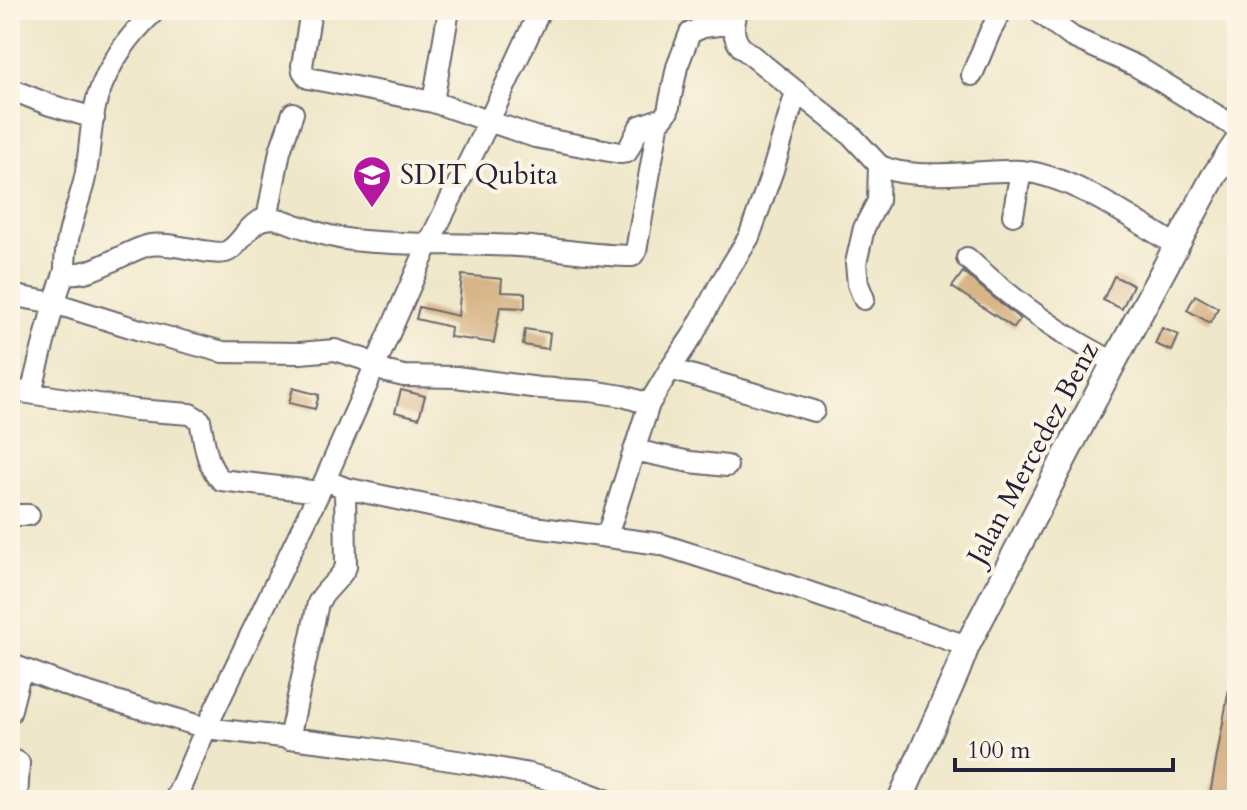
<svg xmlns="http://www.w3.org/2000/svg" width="1247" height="810" viewBox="0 0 1247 810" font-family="Cardo,serif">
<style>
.building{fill:#d8b589}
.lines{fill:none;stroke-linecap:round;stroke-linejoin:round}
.minor-casing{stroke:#6a676d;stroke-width:24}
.major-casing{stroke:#6a676d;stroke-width:28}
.minor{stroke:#fff;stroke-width:20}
.major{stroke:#fff;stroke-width:24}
.labels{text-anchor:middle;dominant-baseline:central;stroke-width:8;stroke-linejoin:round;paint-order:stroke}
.poi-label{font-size:28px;fill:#22223b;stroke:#fcf5e5;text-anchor:start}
.street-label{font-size:28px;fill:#22223b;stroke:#fcf5e5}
</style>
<rect width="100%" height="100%" fill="#fcf5e5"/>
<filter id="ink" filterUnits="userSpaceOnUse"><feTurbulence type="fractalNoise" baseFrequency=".0125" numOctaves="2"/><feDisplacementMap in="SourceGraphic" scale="16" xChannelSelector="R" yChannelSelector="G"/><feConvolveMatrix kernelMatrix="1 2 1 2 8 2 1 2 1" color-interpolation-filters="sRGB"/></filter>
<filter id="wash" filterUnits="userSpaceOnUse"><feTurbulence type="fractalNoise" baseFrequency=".006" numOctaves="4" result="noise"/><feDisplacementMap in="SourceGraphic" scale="32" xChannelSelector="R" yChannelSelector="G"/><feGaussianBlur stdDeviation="1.8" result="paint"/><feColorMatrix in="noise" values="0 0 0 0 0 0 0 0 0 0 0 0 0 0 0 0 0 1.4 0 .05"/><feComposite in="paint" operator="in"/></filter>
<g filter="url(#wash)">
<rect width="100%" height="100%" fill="#efe7c9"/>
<g id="blocks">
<path class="building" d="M963,272L1020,319L1014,328L952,287Z
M462,275L502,279L501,292L525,293V308L500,307L494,343L450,337L451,327L416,319L419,307L458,316Z
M1114,276L1133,285L1122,309L1103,300Z
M1195,295L1218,308L1210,323L1187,310Z
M1162,328L1179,335L1172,351L1155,344Z
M525,329L550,333L548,349L523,345Z
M293,388L319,395L315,409L289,403Z
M401,390L425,396L419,418L395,412Z
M1231,678H1237V800H1209Z"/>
</g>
</g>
<g filter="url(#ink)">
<use href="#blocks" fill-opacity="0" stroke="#6a676d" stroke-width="2"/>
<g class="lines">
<defs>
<path id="minor" d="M156,10C131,33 109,63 98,96C89,123 91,154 84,182C76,212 64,239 65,271C86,282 125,250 150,245C172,241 216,258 228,251C244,242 248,220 270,218C282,218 293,225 305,228C320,234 336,238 352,240C406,246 462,243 517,246C555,248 594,256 632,256L636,251L659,120
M311,10L302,66L303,71L308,78L433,102L535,137L620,153L627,152L640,126L663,118L668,111L677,67L690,33L703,27L734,23
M737,10C734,24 731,36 741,47L852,136L879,165C911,183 983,169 1021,171C1071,175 1134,220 1177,246
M1039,10L1043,15L1072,37L1136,66L1237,128
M972,75L990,32L1002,10
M10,89L50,105L94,118
M433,102L449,10
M1013,215L1021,171
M267,219L280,151L293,113
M967,258C1011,299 1061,335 1114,362
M10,295L54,303L140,330L223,352L300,353L335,350L363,359L387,372L404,376L456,377L539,388L591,391L623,396L649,404
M864,299L858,284L856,263L864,228L878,201L879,165
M670,369L814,411
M10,390L136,410L190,414L200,420C204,439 206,466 221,480L319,492
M31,393L54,303L65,271
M634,450L690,462L727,466
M325,480L345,488L519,525L660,544L776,581L967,646
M10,515H29
M607,536L649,404L670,369L693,335L719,286L749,237L773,170L796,92
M10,664L76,689L206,728L365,747L470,763L529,774L558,782L606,800
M10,713L21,670
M289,739L318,603C325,589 339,581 346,567L345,488
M10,761H16L19,763L17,800
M175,800L206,728L325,480L429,243L489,121L540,10"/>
<path id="major" d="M900,800L957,672L967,646L1114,362L1214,176L1237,142"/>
</defs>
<use href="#minor" class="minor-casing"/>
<use href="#major" class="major-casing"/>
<use href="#minor" class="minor"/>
<use href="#major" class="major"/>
</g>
</g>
<defs>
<symbol id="school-pin" viewBox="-11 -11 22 30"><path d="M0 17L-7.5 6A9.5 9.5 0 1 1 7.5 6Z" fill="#b5179e" stroke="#fcf5e5"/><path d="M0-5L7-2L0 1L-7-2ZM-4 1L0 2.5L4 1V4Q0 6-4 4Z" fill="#fff"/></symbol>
</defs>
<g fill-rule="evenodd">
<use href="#school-pin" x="350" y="153" width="44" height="60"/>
</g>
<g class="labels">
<g class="poi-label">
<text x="400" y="175">SDIT Qubita</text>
</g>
<g class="street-label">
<text transform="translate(1033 453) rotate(-62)">Jalan Mercedez Benz</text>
</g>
</g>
<rect width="1247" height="810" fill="none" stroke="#fcf5e5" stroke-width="40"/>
<path d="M955 758v12h218v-12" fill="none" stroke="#22223b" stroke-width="4"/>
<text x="967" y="758" font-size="24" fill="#22223b" stroke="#fcf5e5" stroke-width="6" paint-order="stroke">100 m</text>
</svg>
